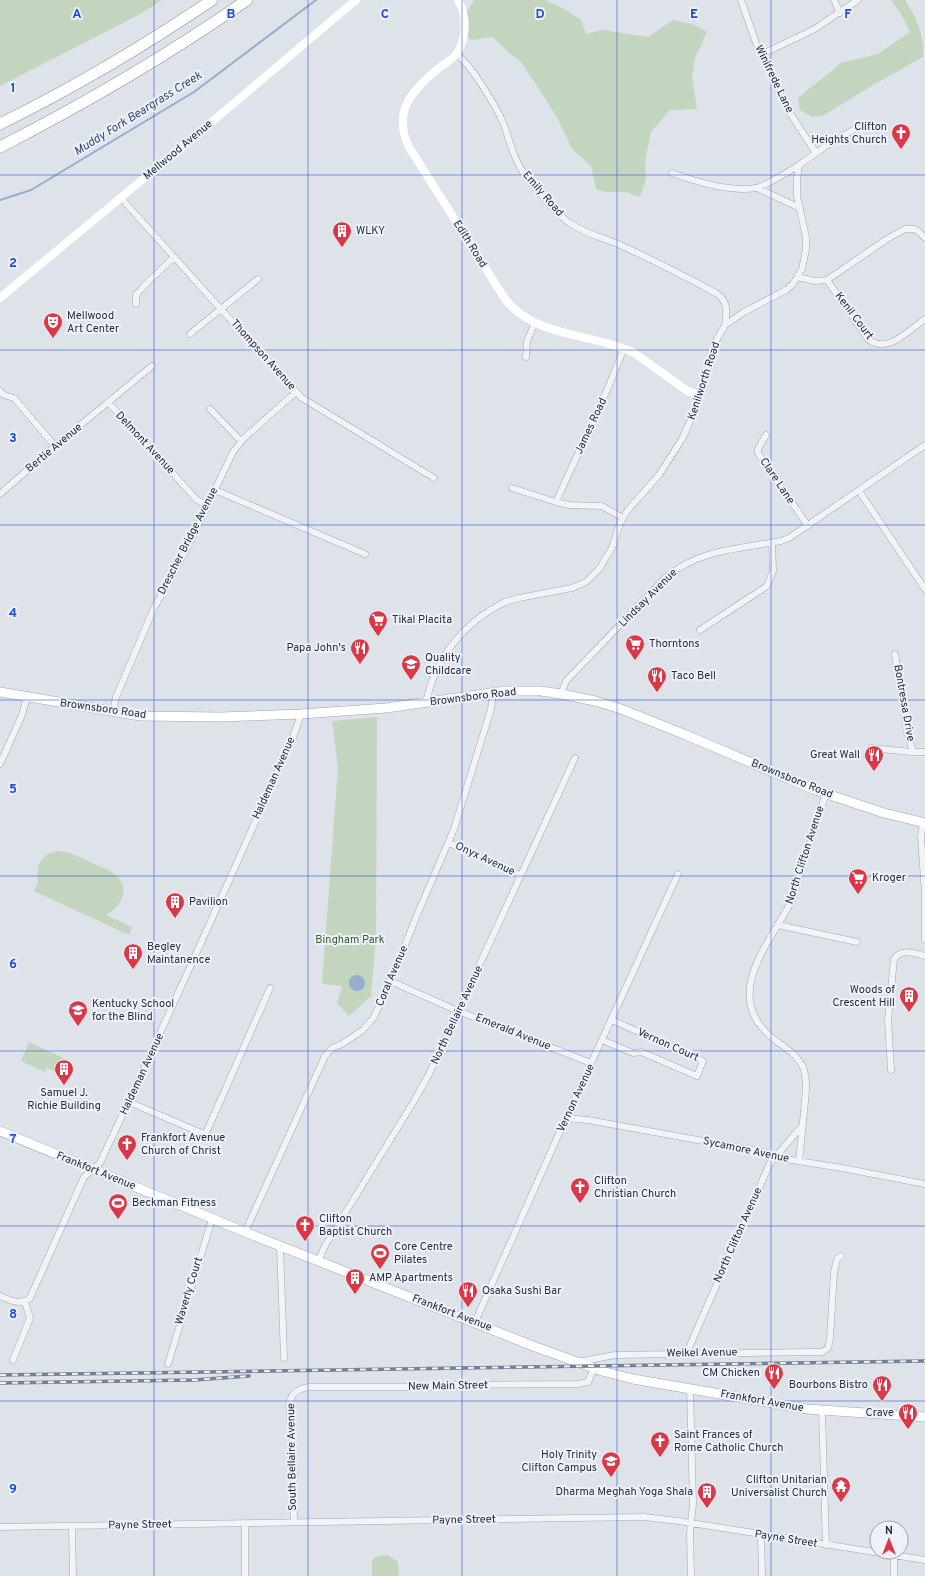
<svg xmlns="http://www.w3.org/2000/svg" width="925" height="1576" viewBox="0 0 925 1576" font-family="Overpass,sans-serif">
<style>
.green{fill:#c3d4bf}
.water{fill:#96adcd}
.lines{fill:none;stroke-linecap:round;stroke-linejoin:round}
.stream{stroke:#96adcd;stroke-width:2}
.street-casing{stroke:#a3a8b4;stroke-width:7}
.primary-casing{stroke:#9da5b6;stroke-width:10}
.highway-casing{stroke:#848ea1;stroke-width:12}
.street{stroke:#f1f3f7;stroke-width:6}
.secondary{stroke:#fff;stroke-width:8}
.primary{stroke:#fff;stroke-width:9}
.highway{stroke:#fff;stroke-width:11}
.rail-casing{stroke:#768094;stroke-width:3.5}
.rail{stroke:#eef1f7;stroke-width:2;stroke-dasharray:6;stroke-linecap:butt}
.grid{fill:none;stroke:#1d4ed8;stroke-width:1;stroke-opacity:0.55}
.labels{text-anchor:middle;dominant-baseline:central;stroke-width:4;stroke-linejoin:round;paint-order:stroke}
.street-label{font-size:11px;fill:#262e42;stroke:#eef1f7}
.poi-label{font-size:11px;fill:#262e42;stroke:#eef1f7;text-anchor:start}
.park-label{font-size:11px;fill:#385e32;stroke:#eef1f7}
.water-label{font-size:12px;font-style:italic;fill:#2d4a79;stroke:#eef1f7}
.grid-label{font-size:13px;text-anchor:middle;font-weight:bold;fill:#1d4ed8;stroke:#eef1f7;stroke-width:4;stroke-linejoin:round;paint-order:stroke}
</style>
<rect width="100%" height="100%" fill="#dee2e9"/>
<path class="green" d="M0,0H162L142,13L0,86Z
M474,0H545L566,10L581,20L586,34L603,30L648,37L673,20L692,24L707,32L695,58L692,77L697,109L670,110L651,132L645,161L646,178L640,197L626,192H606L596,189L591,166L572,149L557,117L522,63L506,50L493,37L472,40L468,38L466,13Z
M891,0H905C916,15 925,38 923,57L873,85L824,115L812,117L800,110L798,98L841,63L878,54L910,32L901,14Z
M377,717L376,937L371,996L349,1016L337,1003L342,986L322,984L338,768L332,721Z
M56,851C68,850 77,856 88,861C96,865 106,868 113,873C132,887 122,906 106,915L132,927L129,935L34,891L38,882L37,874L39,864L46,855Z
M29,1042L63,1058L57,1070L54,1071L47,1068L45,1072L21,1061Z
M388,1555L398,1562L399,1576H372V1560L377,1556Z"/>
<path class="water" d="M349 983a8 8 0 1 1 16 0a8 8 0 1 1-16 0Z"/>
<g class="lines">
<path class="stream" d="M0,200L31,190L194,92L316,0"/>
<defs>
<path id="street" d="M741,0L756,43L788,110L816,153
M834,0L840,13
M762,54L813,30L858,0
M457,55C471,64 497,108 504,125C510,141 513,158 523,172C534,187 554,211 568,222C583,233 601,237 618,244C651,259 684,276 716,293C729,302 727,312 725,325
M672,173C697,182 729,192 756,188C765,186 790,171 799,165
M757,188L800,208
M121,198L228,317L302,398L434,478
M925,238L918,231L914,229H905L887,239L827,280L868,339C887,355 909,330 925,319
M797,277L815,281L827,280
M136,304V295L145,285L174,257
M190,334L258,279
M526,357L527,341L535,323
M0,391L4,395L14,398L55,446
M108,402L197,500L207,506
M210,409L241,441
M766,435L758,449V453L808,526
M512,488L556,502L569,505L602,506L623,518
M215,490L365,554
M859,491L925,589
M0,494L55,446L152,366
M556,502L608,388L624,348
M700,630L767,586L773,571L772,543
M895,654L907,731L913,752
M561,694L566,681L665,578C699,549 739,549 781,541L789,538L925,445
M426,703C435,658 464,622 505,602L519,598L572,588L586,582L599,569L612,548L620,523L628,510L659,475L682,439L697,406L717,339L725,325L744,312L786,290L793,284L797,277L802,269L806,249V237L797,196V179L799,165L826,146L858,127
M113,712L116,697L154,608L188,546L233,452L244,438L296,392
M871,748L911,752H925
M0,764L22,715L27,697
M923,823L921,837L925,893V940
M449,843L521,876
M778,925L857,942
M390,981L458,1011L591,1063
M602,1040L633,1053L641,1052L697,1076L703,1061L612,1020
M891,1070L888,1020L894,959C902,948 913,953 925,956
M129,1102L204,1134L206,1133L270,988
M566,1118L588,1120L764,1152L785,1159L842,1168L925,1184
M799,1161C801,1145 802,1128 804,1112C805,1099 808,1083 804,1070C798,1052 778,1045 766,1032C724,990 773,939 792,900L826,793
M245,1232L325,1056L332,1048L342,1044L363,1030L374,1017L402,953L417,915L454,829L491,709L493,693
M280,1245L284,1358
M318,1261L325,1246L414,1101L430,1072L575,758
M0,1296C11,1300 19,1306 30,1298L84,1177L100,1163C166,1022 230,879 293,737L301,714
M475,1322L566,1118L678,874
M688,1353L691,1343L770,1163L803,1125
M13,1360L30,1318L25,1302
M578,1362L615,1355L812,1352H822L828,1348L830,1339L834,1272L837,1259L841,1256
M168,1364L212,1219
M690,1389L693,1504L690,1533L691,1576
M822,1411L826,1545
M294,1522L293,1485L294,1473L289,1404C292,1392 298,1389 309,1387H430L452,1385L578,1384L588,1382L594,1368
M245,1524V1576
M72,1526L73,1576
M0,1527L644,1517L678,1521L925,1560
M761,1535L762,1576
M894,1555V1576"/>
<path id="primary" d="M0,692L140,716L221,717L301,714L386,708L505,691H541L561,694L595,701L621,709L686,735L815,790L884,813L925,823
M0,1131L245,1232L533,1346L602,1371L633,1379L807,1409L925,1417"/>
<path id="highway" d="M0,124C73,88 144,46 212,0
M0,147C86,103 168,55 247,0"/>
</defs>
<use href="#street" class="street-casing"/>
<use href="#primary" class="primary-casing"/>
<use href="#highway" class="highway-casing"/>
<use href="#street" class="street"/>
<path class="secondary" d="M458,0C467,15 467,38 457,53C454,59 445,63 440,67C414,89 391,110 409,147L505,299C535,338 592,333 633,352L689,392L700,394
M0,298L207,126L356,0"/>
<use href="#primary" class="primary"/>
<use href="#highway" class="highway"/>
<defs>
<path id="rail" d="M0,1375L925,1361
M0,1383L194,1380L249,1376"/>
</defs>
<use href="#rail" class="rail-casing"/>
<use href="#rail" class="rail"/>
</g>
<path class="grid" d="M154,0V1576M308,0V1576M462,0V1576M617,0V1576M771,0V1576M0,175H925M0,350H925M0,525H925M0,700H925M0,876H925M0,1051H925M0,1226H925M0,1401H925"/>
<defs>
<symbol id="church-pin" viewBox="-11 -11 22 30"><path d="M0 17L-7.5 6A9.5 9.5 0 1 1 7.5 6Z" fill="#da3846" stroke="#eef1f7"/><path d="M-1.2-6h2.4v3.5h3.3v2.4h-3.3V6h-2.4V-.1h-3.3v-2.4h3.3Z" fill="#fff"/></symbol>
<symbol id="building-pin" viewBox="-11 -11 22 30"><path d="M0 17L-7.5 6A9.5 9.5 0 1 1 7.5 6Z" fill="#da3846" stroke="#eef1f7"/><path d="M-4-6H4V6H1V3H-1V6H-4ZM-2.5-4.3h1.7v1.8h-1.7ZM.8-4.3h1.7v1.8H.8ZM-2.5-1h1.7V.8h-1.7ZM.8-1h1.7V.8H.8Z" fill="#fff"/></symbol>
<symbol id="theatre-pin" viewBox="-11 -11 22 30"><path d="M0 17L-7.5 6A9.5 9.5 0 1 1 7.5 6Z" fill="#da3846" stroke="#eef1f7"/><path d="M-5-5.5Q0-4 5-5.5V0Q5 5 0 6Q-5 5-5 0ZM-3.3-2.5H-1v1.5H-3.3ZM1-2.5H3.3v1.5H1ZM-2.8 1Q0 5.5 2.8 1Z" fill="#fff"/></symbol>
<symbol id="supermarket-pin" viewBox="-11 -11 22 30"><path d="M0 17L-7.5 6A9.5 9.5 0 1 1 7.5 6Z" fill="#da3846" stroke="#eef1f7"/><path d="M-6-5.5h2.5l.6 2H6L4.5 2H-2.5L-4.4-4H-6ZM-1.5 3.2a1.3 1.3 0 1 0 .1 0ZM3 3.2a1.3 1.3 0 1 0 .1 0Z" fill="#fff"/></symbol>
<symbol id="restaurant-pin" viewBox="-11 -11 22 30"><path d="M0 17L-7.5 6A9.5 9.5 0 1 1 7.5 6Z" fill="#da3846" stroke="#eef1f7"/><path d="M-5-6h1v4h1v-4h1v4h1v-4h1v5L-1.5 .5V6h-2V.5L-5-1ZM5-6V6H3V1.5H1.5Q1.5-4 5-6Z" fill="#fff"/></symbol>
<symbol id="school-pin" viewBox="-11 -11 22 30"><path d="M0 17L-7.5 6A9.5 9.5 0 1 1 7.5 6Z" fill="#da3846" stroke="#eef1f7"/><path d="M0-5L7-2L0 1L-7-2ZM-4 1L0 2.5L4 1V4Q0 6-4 4Z" fill="#fff"/></symbol>
<symbol id="stadium-pin" viewBox="-11 -11 22 30"><path d="M0 17L-7.5 6A9.5 9.5 0 1 1 7.5 6Z" fill="#da3846" stroke="#eef1f7"/><path d="M0-5a6.5 5 0 1 0 0 10a6.5 5 0 1 0 0-10ZM-3.5-1.8h7v3.6h-7Z" fill="#fff"/></symbol>
<symbol id="temple-pin" viewBox="-11 -11 22 30"><path d="M0 17L-7.5 6A9.5 9.5 0 1 1 7.5 6Z" fill="#da3846" stroke="#eef1f7"/><path d="M0-6L5-2H3V0L6.5 2.5H4V6H1.5V3h-3V6H-4V2.5H-6.5L-3 0V-2H-5Z" fill="#fff"/></symbol>
</defs>
<g fill-rule="evenodd">
<use href="#church-pin" x="890" y="122" width="22" height="30"/>
<use href="#building-pin" x="331" y="220" width="22" height="30"/>
<use href="#theatre-pin" x="42" y="311" width="22" height="30"/>
<use href="#supermarket-pin" x="367" y="609" width="22" height="30"/>
<use href="#supermarket-pin" x="624" y="633" width="22" height="30"/>
<use href="#restaurant-pin" x="349" y="637" width="22" height="30"/>
<use href="#school-pin" x="400" y="653" width="22" height="30"/>
<use href="#restaurant-pin" x="646" y="665" width="22" height="30"/>
<use href="#restaurant-pin" x="863" y="744" width="22" height="30"/>
<use href="#supermarket-pin" x="847" y="867" width="22" height="30"/>
<use href="#building-pin" x="164" y="891" width="22" height="30"/>
<use href="#building-pin" x="122" y="942" width="22" height="30"/>
<use href="#building-pin" x="898" y="985" width="22" height="30"/>
<use href="#school-pin" x="67" y="999" width="22" height="30"/>
<use href="#building-pin" x="53" y="1058" width="22" height="30"/>
<use href="#church-pin" x="116" y="1133" width="22" height="30"/>
<use href="#church-pin" x="569" y="1176" width="22" height="30"/>
<use href="#stadium-pin" x="107" y="1192" width="22" height="30"/>
<use href="#church-pin" x="294" y="1214" width="22" height="30"/>
<use href="#stadium-pin" x="369" y="1242" width="22" height="30"/>
<use href="#building-pin" x="344" y="1267" width="22" height="30"/>
<use href="#restaurant-pin" x="457" y="1280" width="22" height="30"/>
<use href="#restaurant-pin" x="763" y="1362" width="22" height="30"/>
<use href="#restaurant-pin" x="871" y="1374" width="22" height="30"/>
<use href="#restaurant-pin" x="897" y="1402" width="22" height="30"/>
<use href="#church-pin" x="649" y="1430" width="22" height="30"/>
<use href="#school-pin" x="600" y="1450" width="22" height="30"/>
<use href="#temple-pin" x="830" y="1475" width="22" height="30"/>
<use href="#building-pin" x="696" y="1481" width="22" height="30"/>
</g>
<g class="labels">
<g class="street-label">
<text transform="translate(774 79) rotate(64)">Winifrede Lane</text>
<text transform="translate(178 150) rotate(-40)">Mellwood Avenue</text>
<text transform="translate(543 194) rotate(49)">Emily Road</text>
<text transform="translate(470 244) rotate(58)">Edith Road</text>
<text transform="translate(854 316) rotate(53)">Kenil Court</text>
<text transform="translate(263 355) rotate(48)">Thompson Avenue</text>
<text transform="translate(704 381) rotate(-72)">Kenilworth Road</text>
<text transform="translate(591 426) rotate(-65)">James Road</text>
<text transform="translate(145 443) rotate(47)">Delmont Avenue</text>
<text transform="translate(54 448) rotate(-40)">Bertie Avenue</text>
<text transform="translate(777 481) rotate(56)">Clare Lane</text>
<text transform="translate(188 541) rotate(-63)">Drescher Bridge Avenue</text>
<text transform="translate(648 598) rotate(-45)">Lindsay Avenue</text>
<text transform="translate(473 697) rotate(-7)">Brownsboro Road</text>
<text transform="translate(904 703) rotate(80)">Bontressa Drive</text>
<text transform="translate(103 709) rotate(8)">Brownsboro Road</text>
<text transform="translate(274 778) rotate(-66)">Haldeman Avenue</text>
<text transform="translate(792 779) rotate(22)">Brownsboro Road</text>
<text transform="translate(805 855) rotate(-72)">North Clifton Avenue</text>
<text transform="translate(485 859) rotate(25)">Onyx Avenue</text>
<text transform="translate(392 976) rotate(-67)">Coral Avenue</text>
<text transform="translate(457 1015) rotate(-65)">North Bellaire Avenue</text>
<text transform="translate(513 1032) rotate(22)">Emerald Avenue</text>
<text transform="translate(668 1045) rotate(24)">Vernon Court</text>
<text transform="translate(142 1074) rotate(-65)">Haldeman Avenue</text>
<text transform="translate(576 1098) rotate(-65)">Vernon Avenue</text>
<text transform="translate(746 1150) rotate(12)">Sycamore Avenue</text>
<text transform="translate(96 1171) rotate(22)">Frankfort Avenue</text>
<text transform="translate(738 1235) rotate(-66)">North Clifton Avenue</text>
<text transform="translate(189 1291) rotate(-73)">Waverly Court</text>
<text transform="translate(452 1313) rotate(21)">Frankfort Avenue</text>
<text transform="translate(702 1353) rotate(-1)">Weikel Avenue</text>
<text transform="translate(448 1386) rotate(-1)">New Main Street</text>
<text transform="translate(762 1401) rotate(10)">Frankfort Avenue</text>
<text transform="translate(292 1457) rotate(-91)">South Bellaire Avenue</text>
<text transform="translate(464 1520) rotate(-1)">Payne Street</text>
<text transform="translate(140 1525) rotate(-1)">Payne Street</text>
<text transform="translate(786 1539) rotate(9)">Payne Street</text>
</g>
<g class="poi-label">
<text x="887" y="127" text-anchor="end">Clifton<tspan x="887" dy="13">Heights Church</tspan></text>
<text x="356" y="231">WLKY</text>
<text x="67" y="316">Mellwood<tspan x="67" dy="13">Art Center</tspan></text>
<text x="392" y="620">Tikal Placita</text>
<text x="649" y="644">Thorntons</text>
<text x="346" y="648" text-anchor="end">Papa John's</text>
<text x="425" y="658">Quality<tspan x="425" dy="13">Childcare</tspan></text>
<text x="671" y="676">Taco Bell</text>
<text x="860" y="755" text-anchor="end">Great Wall</text>
<text x="872" y="878">Kroger</text>
<text x="189" y="902">Pavilion</text>
<text x="147" y="947">Begley<tspan x="147" dy="13">Maintanence</tspan></text>
<text x="895" y="990" text-anchor="end">Woods of<tspan x="895" dy="13">Crescent Hill</tspan></text>
<text x="92" y="1004">Kentucky School<tspan x="92" dy="13">for the Blind</tspan></text>
<text x="64" y="1093" text-anchor="middle">Samuel J.<tspan x="64" dy="13">Richie Building</tspan></text>
<text x="141" y="1138">Frankfort Avenue<tspan x="141" dy="13">Church of Christ</tspan></text>
<text x="594" y="1181">Clifton<tspan x="594" dy="13">Christian Church</tspan></text>
<text x="132" y="1203">Beckman Fitness</text>
<text x="319" y="1219">Clifton<tspan x="319" dy="13">Baptist Church</tspan></text>
<text x="394" y="1247">Core Centre<tspan x="394" dy="13">Pilates</tspan></text>
<text x="369" y="1278">AMP Apartments</text>
<text x="482" y="1291">Osaka Sushi Bar</text>
<text x="760" y="1373" text-anchor="end">CM Chicken</text>
<text x="868" y="1385" text-anchor="end">Bourbons Bistro</text>
<text x="894" y="1413" text-anchor="end">Crave</text>
<text x="674" y="1435">Saint Frances of<tspan x="674" dy="13">Rome Catholic Church</tspan></text>
<text x="597" y="1455" text-anchor="end">Holy Trinity<tspan x="597" dy="13">Clifton Campus</tspan></text>
<text x="827" y="1480" text-anchor="end">Clifton Unitarian<tspan x="827" dy="13">Universalist Church</tspan></text>
<text x="693" y="1492" text-anchor="end">Dharma Meghah Yoga Shala</text>
</g>
<g class="park-label">
<text x="350" y="940">Bingham Park</text>
</g>
<g class="water-label">
<text transform="translate(138 114) rotate(-32)">Muddy Fork Beargrass Creek</text>
</g>
</g>
<g class="grid-label">
<text x="77" y="18">A</text>
<text x="231" y="18">B</text>
<text x="385" y="18">C</text>
<text x="540" y="18">D</text>
<text x="694" y="18">E</text>
<text x="848" y="18">F</text>
<text x="13" y="92">1</text>
<text x="13" y="267">2</text>
<text x="13" y="442">3</text>
<text x="13" y="617">4</text>
<text x="13" y="793">5</text>
<text x="13" y="968">6</text>
<text x="13" y="1143">7</text>
<text x="13" y="1318">8</text>
<text x="13" y="1493">9</text>
</g>
<g transform="translate(889 1540)"><circle r="19" fill="#eef1f7" stroke="#9ea3af"/>
<path d="M0-3L7 15L0 10L-7 15Z" fill="#da3846"/>
<text y="-6" font-size="11" font-weight="bold" text-anchor="middle" fill="#262e42">N</text>
</g>
</svg>
